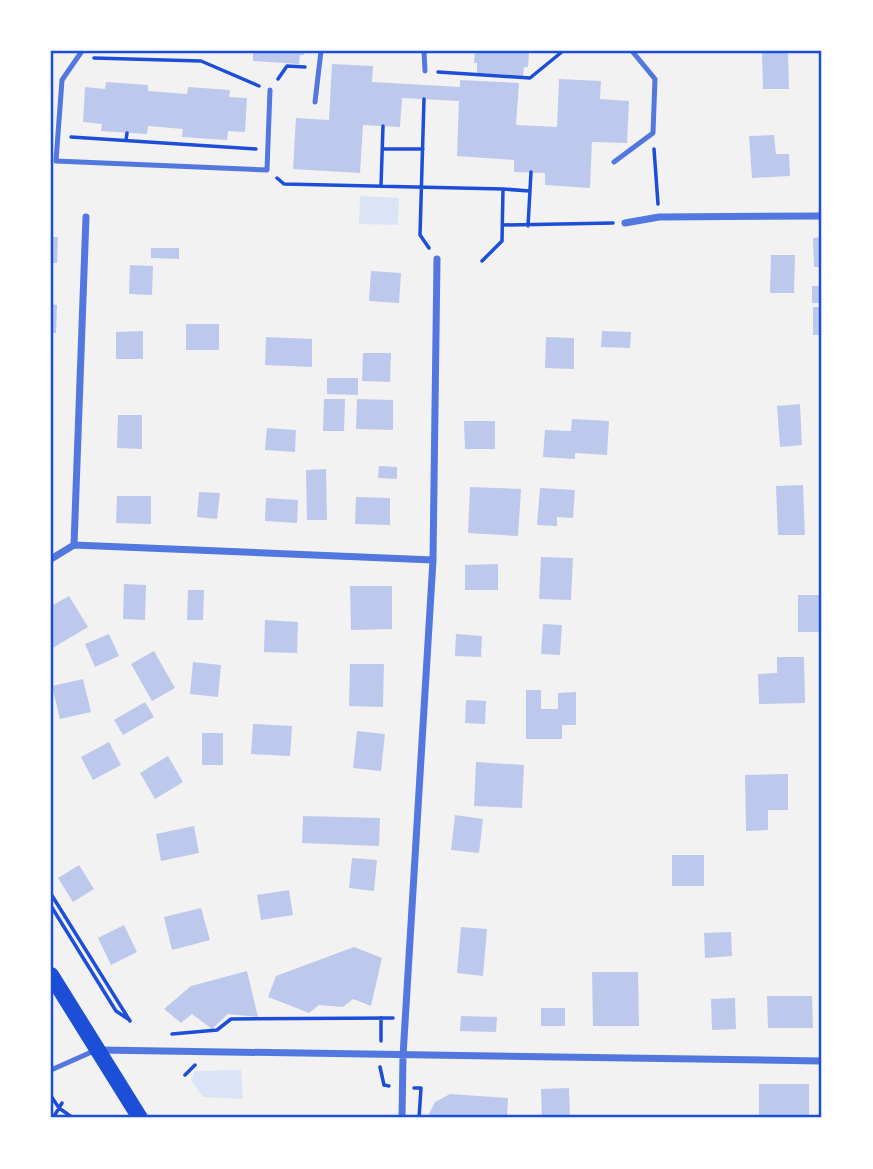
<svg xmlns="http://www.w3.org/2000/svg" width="873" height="1169" viewBox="0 0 873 1169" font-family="Helvetica,sans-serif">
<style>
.green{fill:#dbe4f7}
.building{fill:#bdc9ec}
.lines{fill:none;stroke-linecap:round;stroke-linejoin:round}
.path{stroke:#1d4ed8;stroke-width:3.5}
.service{stroke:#5277de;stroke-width:5}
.minor{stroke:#5277de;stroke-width:7}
.primary{stroke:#1d4ed8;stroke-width:16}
.neatline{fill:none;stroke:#1d4ed8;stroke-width:2.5}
</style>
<rect width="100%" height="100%" fill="#f2f2f2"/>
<path class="green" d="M360,196L399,198L398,225L359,224Z
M241,1070L243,1099L203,1097L191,1080L195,1071Z"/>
<path class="building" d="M253,51H305L304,55H300L299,64L253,61Z
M475,51H529L528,67H524L523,76L477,73V63H474Z
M762,51H788L789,89H763Z
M332,64L373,66L372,82L460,87V80L519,83L516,125L557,127L559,79L601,81L600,99L629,101L627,143L592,142L590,188L545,185V173L514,172V160L457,156L459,101L402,98L400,127L363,125L360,173L293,169L296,118L329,120Z
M106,82L148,85V91L187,94L188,87L230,90L229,97L247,98L245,132L228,131L227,140L182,137L183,129L148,126L147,134L101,131L102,124L83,122L85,87L105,89Z
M774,135L776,154H789L790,176L752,178L749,136Z
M51,237H58L57,263H51Z
M822,237V267H814L813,238Z
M151,248H179V259L151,258Z
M771,255H795L794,293H770Z
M130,265L153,266L152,295L129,294Z
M371,271L401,273L399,303L369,301Z
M812,286H822V303H812Z
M51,304L57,305L56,333H51Z
M813,307H822V335H813Z
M186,324H219V350H186Z
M143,331V359H116V332Z
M602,331L631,332L630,348L601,347Z
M266,337L312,339V367L265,365Z
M546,337L574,338V369L545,368Z
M363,353H391L390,382L362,381Z
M327,378H358V395L327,394Z
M324,399H345L344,431H323Z
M357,399L393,400V430L356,429Z
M800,404L802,445L780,447L777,406Z
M118,415H142V449L117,448Z
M572,419L609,421L607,455L575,453V459L543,457L545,430L571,431Z
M464,421H495V449H465Z
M267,428L296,430L295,452L265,450Z
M379,466L397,467V479L378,478Z
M326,469L327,520H307L306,470Z
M803,485L805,535H778L776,486Z
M470,487L521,489L518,536L468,533Z
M540,488L575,490L573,518L557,517V526L537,525Z
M199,492L220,493L217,519L197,517Z
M117,496H151V524L116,523Z
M356,497L390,498V525L355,524Z
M266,498L298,500L297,523L265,521Z
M541,557L573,558L571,600L539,599Z
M498,564V590H465V565Z
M124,584L146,585L145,620L123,619Z
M350,586H392V629L351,630Z
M188,590H204L203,620H187Z
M798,595H822V632H798Z
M69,596L88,627L51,649V606Z
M265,620L298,622L297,653L264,652Z
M543,624L562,625L560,655L541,654Z
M109,634L119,656L95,667L85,644Z
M456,634L482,636L481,657L455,656Z
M154,651L175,688L152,701L131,664Z
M777,657H804L805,703L759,704L758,674L777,673Z
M193,662L221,665L218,697L190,694Z
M350,664H384L383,707L349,706Z
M83,679L91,712L60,719L52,686Z
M526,690H541V709H558V693L576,692V725H562V739H526Z
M466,700L486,701L485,724L465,723Z
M145,702L154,717L123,735L114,720Z
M253,724L292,726L290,756L251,754Z
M357,731L385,734L381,771L353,768Z
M202,733H223V765H202Z
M109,742L121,765L93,780L81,757Z
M168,756L183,782L155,799L140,773Z
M476,762L524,765L522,808L474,806Z
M788,774V810H768V830L746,831L745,775Z
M455,815L483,819L479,853L451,850Z
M303,816L380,818L379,846L302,843Z
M194,826L199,853L161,861L156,834Z
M672,855H704V886H672Z
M352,858L377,860L374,891L349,888Z
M79,865L94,889L73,902L58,878Z
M289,890L293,915L261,920L257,895Z
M201,908L210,940L172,950L164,917Z
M124,925L137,952L111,965L98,938Z
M461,927L487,929L483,976L457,973Z
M731,932L732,956L705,958L704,933Z
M354,947L382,958L371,1006L353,999L343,1007L319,1005L309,1013L268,997L276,976Z
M247,971L258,1017L228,1014L212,1029L192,1014L181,1023L164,1009L191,986Z
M592,972H638L639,1026H593Z
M767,996H812L813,1028H768Z
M735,998L736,1029L712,1030L711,999Z
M541,1008H565V1026H541Z
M461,1016L497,1017L496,1032L460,1031Z
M759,1084H809V1118H759Z
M569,1088L570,1118H542L541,1089Z
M450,1094L508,1098L507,1118H427L435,1102Z"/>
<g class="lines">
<path class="path" d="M94,58L201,61L259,86
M438,72L530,78L563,51
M278,79L287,66L305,67
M424,99L420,235L429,248
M71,137L256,149
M126,140L127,133
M383,149H423
M654,149L658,204
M277,178L284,184L503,189L502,241L482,261
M381,186L383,126
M503,189L530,191
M503,225L613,223
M528,226L531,172
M51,894L130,1021
M51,906L116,1011L128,1019
M172,1034L217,1030L231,1019L393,1018
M381,1041V1018
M380,1067L384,1085L389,1086
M185,1075L195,1065
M414,1088H421L419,1118
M51,1096L59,1108L73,1118
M53,1118L62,1103"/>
<path class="service" d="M82,51L62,80L56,161L267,170L270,90
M424,51L425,71
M315,102L321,51
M614,162L653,133L655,79L632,51
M51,1070L96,1050"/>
<path class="minor" d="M625,223L659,217L822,216
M74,545L86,217
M51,559L74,545L433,560
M100,1050L822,1061
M402,1118L403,1056L433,560L437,259"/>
<path class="primary" d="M51,975L140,1118"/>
</g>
<rect width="873" height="1169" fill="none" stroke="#ffffff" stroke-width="105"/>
<rect x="52" y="52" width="768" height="1064" class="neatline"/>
</svg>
